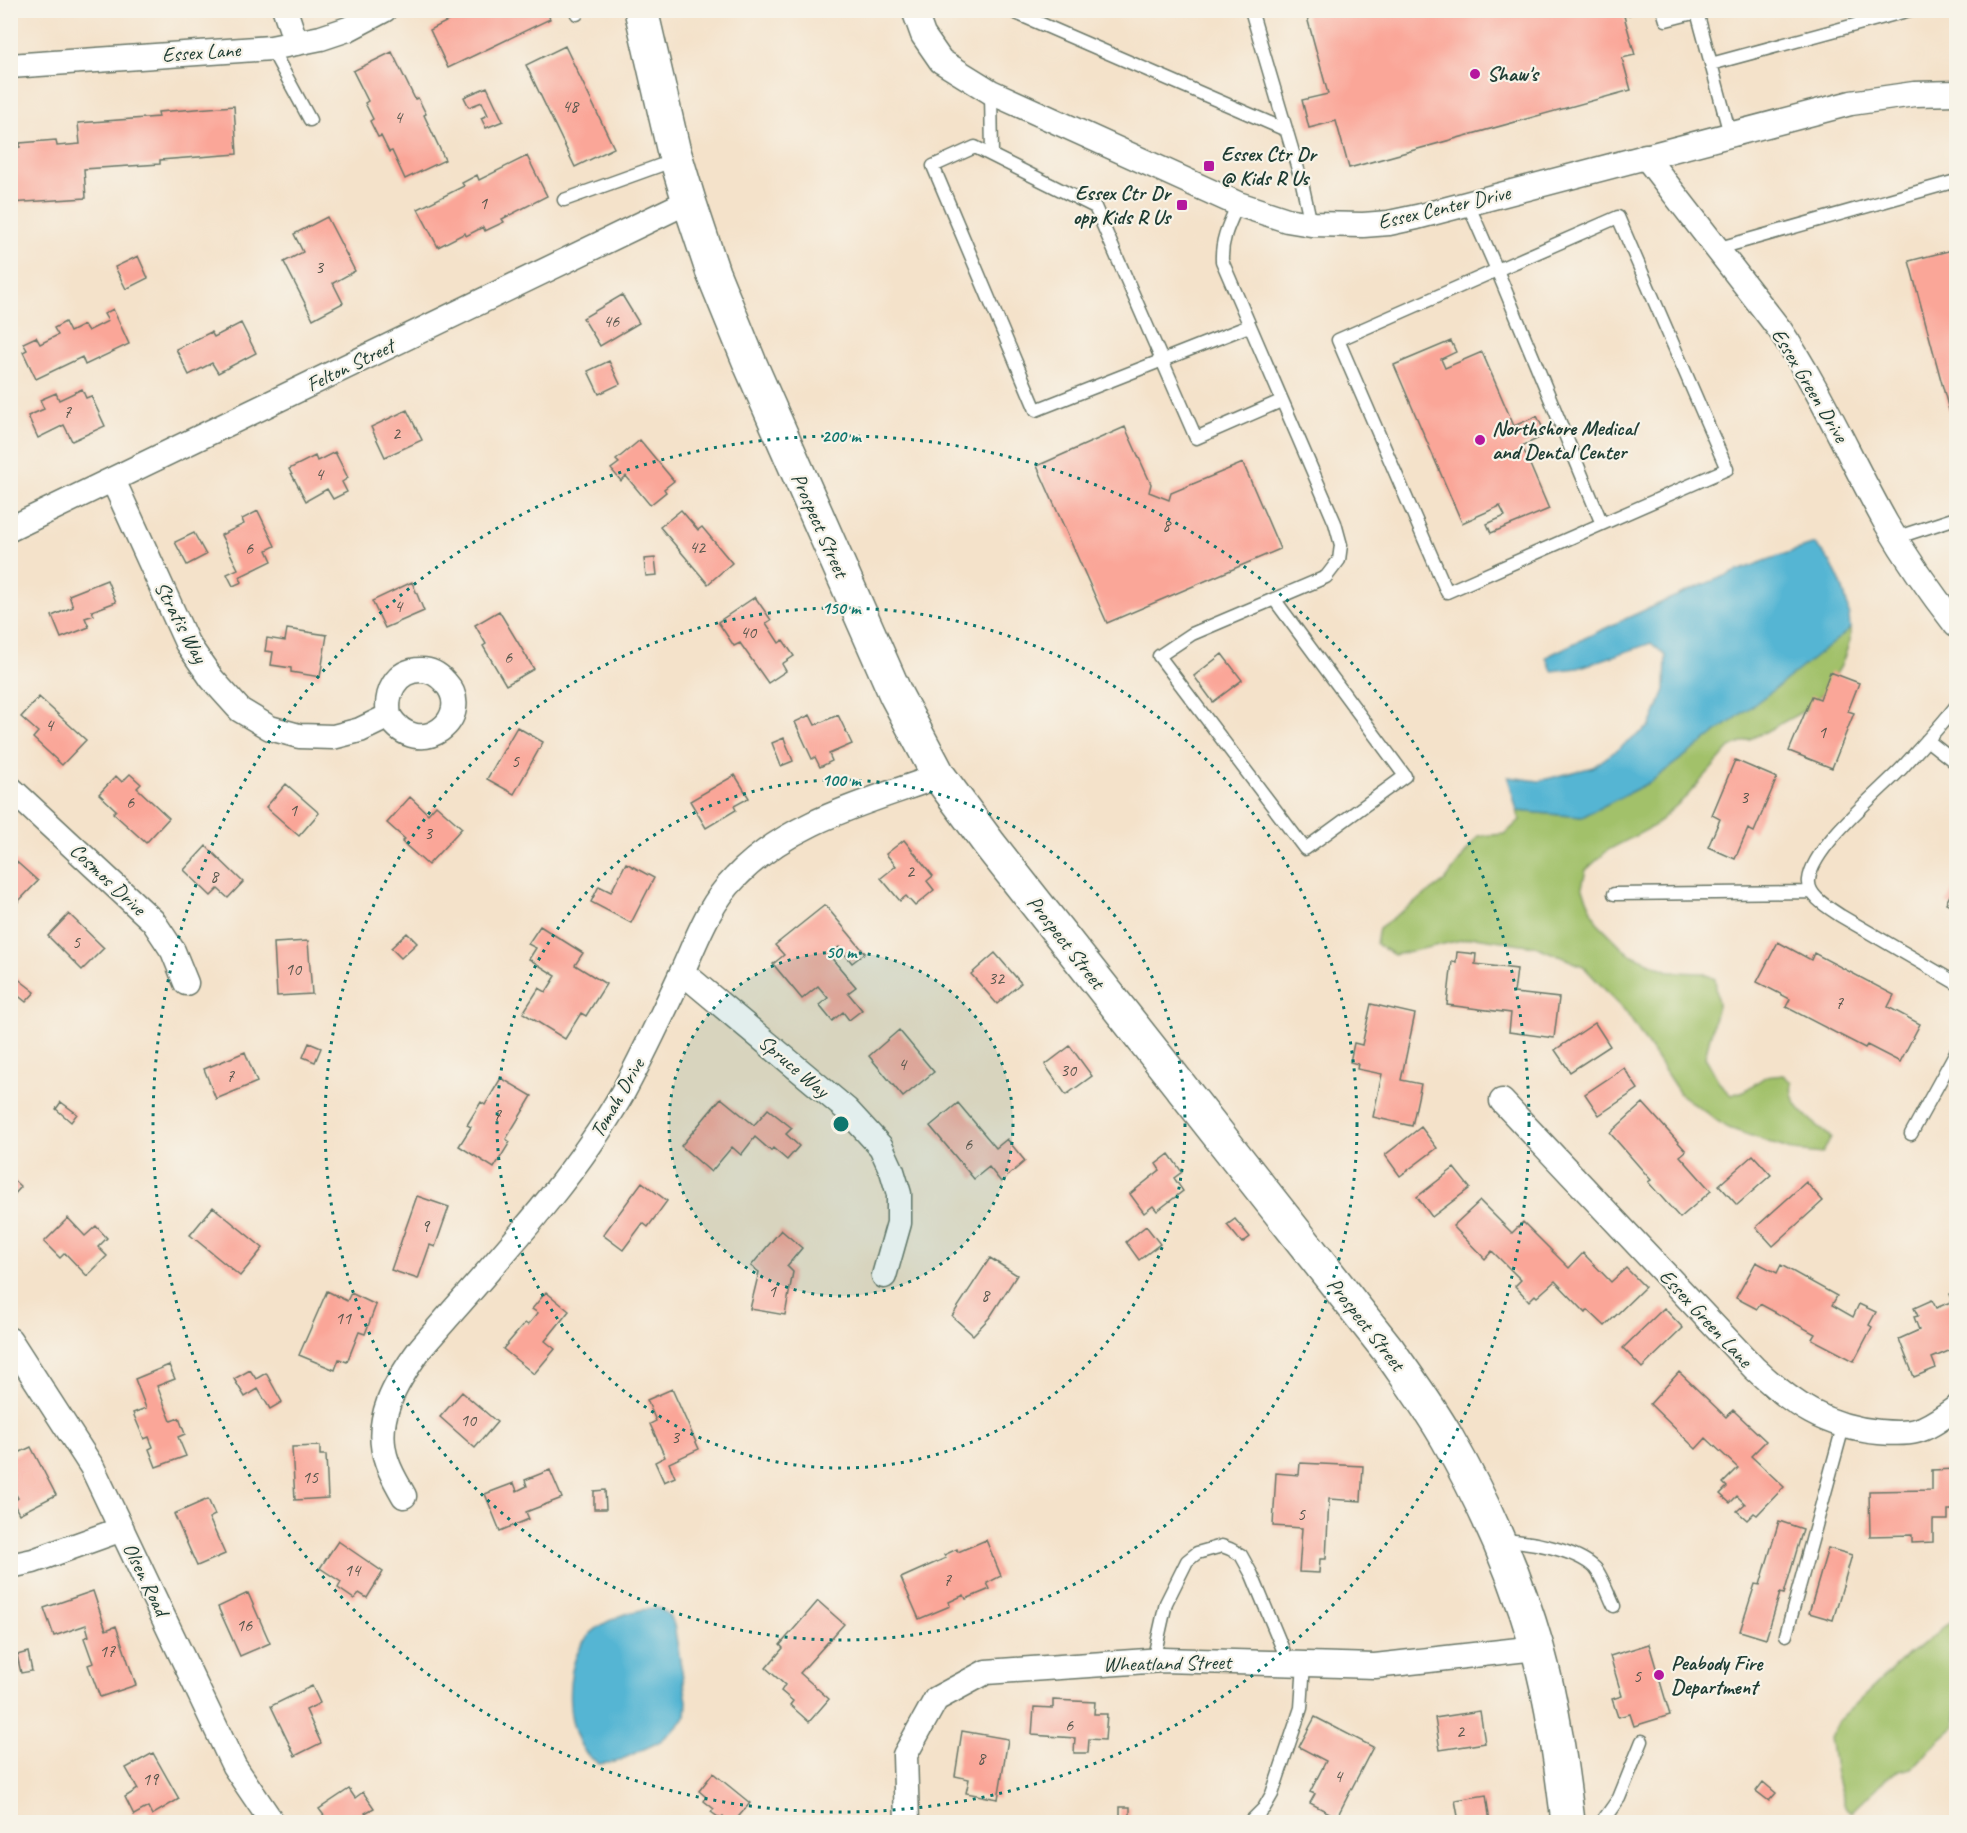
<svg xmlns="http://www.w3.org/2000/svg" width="1967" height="1833" viewBox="0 0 1967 1833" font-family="Caveat,sans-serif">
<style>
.green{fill:#a2c16a;stroke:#607f4f;stroke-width:1.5}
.water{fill:#55b5d3;stroke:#3a7984;stroke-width:1.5}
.building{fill:#faa698}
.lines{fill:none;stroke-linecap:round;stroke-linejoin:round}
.lane-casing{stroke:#6a7768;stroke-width:15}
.street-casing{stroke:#6a7768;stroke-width:27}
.secondary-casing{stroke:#6a7768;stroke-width:36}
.lane{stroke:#fff;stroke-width:12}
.street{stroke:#fff;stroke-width:24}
.secondary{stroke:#fff;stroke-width:33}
.ring{fill:none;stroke:#0f766e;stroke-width:3;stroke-dasharray:3 6}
.poi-dot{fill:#b5179e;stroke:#f7f3e8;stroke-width:2}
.labels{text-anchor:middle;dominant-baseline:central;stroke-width:4.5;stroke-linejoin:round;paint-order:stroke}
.number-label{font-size:18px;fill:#56574d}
.street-label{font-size:21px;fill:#1f3d34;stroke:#f7f3e8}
.poi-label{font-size:21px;font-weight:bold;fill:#1f3d34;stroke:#f7f3e8;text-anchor:start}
.centre{fill:#0f766e;stroke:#f7f3e8;stroke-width:3}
.ring-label{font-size:18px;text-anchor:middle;font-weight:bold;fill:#0f766e;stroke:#f7f3e8;stroke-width:4.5;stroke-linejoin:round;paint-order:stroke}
</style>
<rect width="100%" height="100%" fill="#f7f3e8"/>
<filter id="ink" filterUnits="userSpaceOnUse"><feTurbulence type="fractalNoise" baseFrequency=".0167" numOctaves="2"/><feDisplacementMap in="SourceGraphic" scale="12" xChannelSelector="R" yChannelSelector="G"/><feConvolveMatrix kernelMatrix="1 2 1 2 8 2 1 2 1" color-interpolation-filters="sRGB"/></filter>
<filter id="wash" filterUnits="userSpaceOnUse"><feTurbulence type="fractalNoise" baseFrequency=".008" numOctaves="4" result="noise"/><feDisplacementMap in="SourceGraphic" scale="24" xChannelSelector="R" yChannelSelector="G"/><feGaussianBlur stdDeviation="1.35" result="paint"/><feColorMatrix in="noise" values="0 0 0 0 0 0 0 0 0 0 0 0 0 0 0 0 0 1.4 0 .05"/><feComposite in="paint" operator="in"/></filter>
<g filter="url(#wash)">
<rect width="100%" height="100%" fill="#f4e2ca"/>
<path class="green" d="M1850,629V641L1841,666L1827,689L1804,711L1765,732L1730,748L1687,796L1654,826L1608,850L1586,870L1582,887L1597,922L1628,953L1671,972L1703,973L1715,979L1718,1005L1705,1057C1714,1071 1718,1085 1731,1095L1744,1091L1765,1077L1783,1075L1792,1083C1787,1108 1817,1123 1831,1138L1822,1154L1794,1151L1726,1127L1680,1094L1626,1012L1583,966L1535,946L1475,937L1394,955L1376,944L1379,928L1445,881L1478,836L1505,834L1520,820L1517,811L1582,817L1650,782L1780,685Z
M1956,1619V1726L1927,1751L1912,1768L1899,1771L1885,1779L1851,1812L1845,1807L1836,1775L1830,1738L1839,1720L1908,1654L1925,1644L1944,1626Z"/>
<path class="water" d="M1815,544C1838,566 1849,598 1850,629L1780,685L1650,782L1582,817L1517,811L1508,777L1539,781L1593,767L1650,726L1665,690L1666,656L1651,643L1578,668L1552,671L1546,657C1633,614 1722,573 1815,544Z
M658,1608L668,1614L674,1625L687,1701L686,1717L676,1728L659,1742L616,1762L599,1764C595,1760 588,1757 585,1752C565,1722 564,1672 584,1641C599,1620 634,1609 658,1608Z"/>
<g id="blocks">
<path class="building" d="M469,10H546L550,19L448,68L430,30Z
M1305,10H1633V14L1624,16L1635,55L1622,58L1631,90L1349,168L1336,121L1309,128L1302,100L1328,94Z
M565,46L614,148L575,167L526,65Z
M392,52L415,99L418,98L426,114L424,115L445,160L405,179L392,151L389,152L381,136L378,137L370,121L373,119L365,103L368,101L353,71Z
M487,87L503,121L486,128L481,118L488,115L482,102L469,107L464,97Z
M234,106L237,154L160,160V164L84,169L86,198L10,203V148L20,147V143L56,140L57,146L80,144L78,123L159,117L158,112Z
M527,156L547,196L502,219L504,222L485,231L483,227L466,236L465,233L438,247L418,209L464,186L462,183L477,175L479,180Z
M327,217L355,271L333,283L343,303L313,319L284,262L303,252L294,234Z
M1956,249V436L1909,261Z
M138,256L148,278L126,289L115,267Z
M622,295L639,323L600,346L583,318Z
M113,309L129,344L85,365L82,357L36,379L23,352L27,350L23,343L36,337L40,344L58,335L54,328L65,322L70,332L84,325L88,331L108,321L104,314Z
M241,323L256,353L218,373L212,363L189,375L176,349L211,332L214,337Z
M1451,341L1456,352L1441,359L1445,368L1482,352L1514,426L1537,416L1546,435L1522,446L1549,509L1491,533L1487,524L1505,516L1500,506L1462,523L1394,365Z
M609,361L620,384L599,394L588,371Z
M82,389L86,398L91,396L105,426L72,441L64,425L38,438L28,416L44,409L40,400L56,393L59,400Z
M407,410L422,440L385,457L371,427Z
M1125,427L1151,484L1149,492L1169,500L1171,493L1243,463L1280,549L1107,623L1037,466Z
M640,440L674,481L664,489L666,492L650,505L626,476L621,481L611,469L619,463L616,460Z
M335,452L348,478L342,482L347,492L333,499L327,489L306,501L289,469L315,456L317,461Z
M681,510L698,530L702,527L732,563L708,584L660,527Z
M258,511L275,546L267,550L272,561L239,577L242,582L233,586L227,574L238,569L221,535L244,524L242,519Z
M194,533L206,555L187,565L175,542Z
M655,558L657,575L646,576L644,559Z
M107,580L116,602L92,611L94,615L85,618L89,627L61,638L52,616L73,607L69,595Z
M412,582L424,611L385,628L372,601Z
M755,597L771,620L766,623L779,643L783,640L794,656L782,664L786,671L768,683L740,643L734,646L718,622Z
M499,611L534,669L506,685L483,646L486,644L475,625Z
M287,629L327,635L320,677L291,672V668L271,665L273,652L265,651L267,638L285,641Z
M1222,654L1242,680L1213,702L1194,676Z
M1830,672L1859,683L1848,711L1854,713L1832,768L1789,751L1812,696L1820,699Z
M39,697L86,740L62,765L33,738L38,732L21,717Z
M810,715L815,725L838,715L852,744L829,754L832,761L820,767L815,757L812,759L795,722Z
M517,727L543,742L514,794L487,779Z
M784,738L793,761L781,766L772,743Z
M1735,760L1777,778L1754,832L1748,829L1735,859L1708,847L1720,819L1712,815Z
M130,774L141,784L137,788L169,818L146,843L113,813L116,810L99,794L116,776L122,782Z
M735,775L749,798L734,806L736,810L706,828L690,801Z
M286,784L319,813L299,836L266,807Z
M410,797L428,814L436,805L462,828L428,865L402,842L405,839L387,823Z
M904,840L933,876L927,881L934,890L915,906L906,896L900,901L881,878L896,866L886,854Z
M206,846L243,882L228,898L218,889L211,896L184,870Z
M10,856L38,881L15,905L10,901Z
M626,863L654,878L631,923L591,902L599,886L611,892Z
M1956,884V908L1946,903Z
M825,905L865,953L852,963L839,947L829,955L856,987L848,993L862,1010L849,1020L843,1012L832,1021L819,1005L828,998L818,986L802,999L773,964L784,955L775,945Z
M69,914L104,948L82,970L48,936Z
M540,926L583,953L575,965L606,984L586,1016L581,1013L565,1039L523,1013L539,988L546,992L556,976L529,959L536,948L528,944Z
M407,933L417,943L401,958L391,948Z
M308,941L312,994L277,996L274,943Z
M1778,942L1811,960L1814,953L1894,995L1888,1007L1920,1024L1900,1062L1867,1045L1865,1048L1786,1007L1790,999L1757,982Z
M1457,952L1476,954L1475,964L1517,969L1514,993L1559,998L1554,1038L1509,1032L1511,1013L1447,1005L1452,961L1456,962Z
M995,953L1021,983L997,1004L971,974Z
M17,978L35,992L26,1002L10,989Z
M1371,1004L1415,1014L1401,1080L1421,1084L1412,1126L1373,1117L1382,1074L1357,1069L1358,1064L1350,1062L1354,1043L1362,1045Z
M1595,1023L1610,1046L1570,1072L1555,1050Z
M899,1030L934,1072L903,1097L869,1056Z
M309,1043L321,1048L315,1062L303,1057Z
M1070,1046L1092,1076L1066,1095L1045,1065Z
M245,1052L257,1082L216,1099L204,1069Z
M1624,1068L1638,1089L1599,1115L1585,1094Z
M501,1078L532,1096L506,1139L510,1142L494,1168L459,1146L471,1127L467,1125L481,1102L485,1105Z
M721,1098L754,1125L768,1109L792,1128L786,1134L799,1146L787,1160L773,1148L771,1151L755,1137L741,1155L732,1147L711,1172L681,1146Z
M61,1102L77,1114L71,1122L56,1109Z
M958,1103L996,1148L1007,1139L1025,1161L1001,1182L989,1167L974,1179L930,1126Z
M1643,1103L1686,1151L1680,1156L1711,1191L1680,1218L1648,1182L1651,1180L1610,1133Z
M1421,1127L1437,1148L1400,1176L1385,1155Z
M1169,1154L1182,1172L1174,1178L1183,1191L1157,1211L1153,1206L1144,1213L1130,1194L1160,1170L1156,1164Z
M1753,1155L1771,1175L1737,1205L1719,1185Z
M1454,1168L1470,1188L1432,1217L1417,1197Z
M10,1177L21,1187L10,1199Z
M642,1182L667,1201L648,1227L643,1223L623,1250L603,1235Z
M1806,1182L1823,1201L1773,1246L1756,1227Z
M417,1196L449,1207L435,1247L430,1245L418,1279L391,1270Z
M1480,1201L1512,1233L1523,1222L1569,1268L1583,1253L1611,1282L1626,1268L1645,1287L1605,1326L1588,1310L1586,1313L1555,1281L1537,1297L1535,1295L1529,1301L1515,1286L1521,1280L1492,1251L1485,1259L1453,1226Z
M213,1207L263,1248L240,1276L190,1235Z
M68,1218L85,1236L96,1226L107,1238L98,1247L107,1256L87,1276L65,1253L60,1258L44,1242Z
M1235,1219L1250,1237L1242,1243L1227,1225Z
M1146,1226L1160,1244L1139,1260L1126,1242Z
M781,1230L802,1248L787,1266L793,1272L785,1315L750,1309L759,1272L751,1266Z
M990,1258L1017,1275L990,1317L973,1335L952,1316Z
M1756,1262L1777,1273L1781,1265L1837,1296L1832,1305L1853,1317L1859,1304L1876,1312L1869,1325L1872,1327L1854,1361L1812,1339L1815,1334L1760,1304L1757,1309L1736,1298Z
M327,1291L347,1301L351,1293L376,1305L365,1334L359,1332L347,1362L339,1359L335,1370L299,1355Z
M1956,1291V1348L1932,1358L1936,1368L1914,1377L1899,1339L1919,1330L1914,1317L1918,1316L1914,1308L1932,1300L1936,1308L1953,1301L1950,1294Z
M546,1292L569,1311L545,1341L555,1349L534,1374L503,1349L525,1323L528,1325L538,1313L532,1309Z
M1664,1308L1683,1328L1642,1368L1623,1348Z
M169,1365L175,1379L157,1386L171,1421L179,1418L185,1434L178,1437L186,1456L156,1467L149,1449L153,1447L149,1437L144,1439L133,1413L146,1408L135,1379Z
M250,1370L256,1379L266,1373L282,1402L270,1409L258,1389L245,1397L234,1379Z
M1679,1372L1726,1417L1733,1410L1766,1441L1751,1456L1784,1487L1757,1515L1754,1513L1747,1520L1737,1511L1745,1504L1737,1496L1730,1503L1720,1494L1727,1487L1723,1483L1738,1468L1706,1438L1696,1449L1650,1404Z
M672,1389L699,1449L669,1463L675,1477L664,1482L655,1462L665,1457L650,1424L656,1421L647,1400Z
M462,1392L497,1422L475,1448L440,1417Z
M320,1446V1455H326L328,1498L295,1500L292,1447Z
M31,1447L56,1495L19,1514L13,1502L18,1498L15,1493L10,1495V1457Z
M1300,1463L1363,1466L1361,1501L1329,1499L1326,1559H1320L1319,1573L1299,1572L1302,1528L1273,1526L1276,1473L1299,1475Z
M1956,1469V1510H1948V1520H1933V1542L1912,1543V1535L1870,1536L1869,1491L1932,1490V1470Z
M550,1470L562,1498L526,1512L529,1519L500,1531L485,1494L514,1483L517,1491L527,1486L525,1480Z
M605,1490L606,1509H594V1491Z
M208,1499L215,1515L209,1518L225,1554L197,1566L174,1514Z
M1779,1521L1803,1529L1784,1594L1780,1593L1766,1639L1740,1631L1755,1584L1760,1585Z
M986,1540L1001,1576L987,1583L990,1589L966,1599L964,1595L949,1602L950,1606L919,1619L901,1578L946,1558L944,1555L957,1549L958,1552Z
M338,1541L383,1572L367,1598L359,1593L354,1599L338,1588L341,1582L320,1568Z
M1828,1548L1852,1555L1833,1620L1809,1613Z
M93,1591L106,1630L116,1626L136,1685L100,1697L88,1665L93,1663L84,1638L89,1636L86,1625L54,1636L44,1608Z
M248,1593L270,1643L240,1656L218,1607Z
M818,1601L844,1624L800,1673L829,1699L809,1722L790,1705L793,1701L781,1691L785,1685L766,1668L783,1648L780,1645Z
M1649,1644L1670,1715L1634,1726L1630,1714L1618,1717L1612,1699L1622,1696L1610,1656Z
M28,1652L32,1671L21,1673L17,1655Z
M312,1686L320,1703L306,1710L321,1743L295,1756L271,1706Z
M1053,1700L1095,1702L1094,1714H1107L1105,1740L1089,1739L1088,1753H1074L1075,1738L1032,1735L1034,1707L1053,1708Z
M1480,1711L1485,1743L1440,1750L1435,1718Z
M1315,1717L1373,1747L1337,1817L1310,1803L1315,1794L1310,1792L1326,1761L1299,1747Z
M962,1731L1008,1739L998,1799L966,1793L969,1779L955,1776Z
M153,1753L179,1799L152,1815L148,1807L134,1815L125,1797L138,1789L126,1768Z
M713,1773L750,1803L734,1822H730L723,1817L721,1819L711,1812L714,1809L704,1801L706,1797L699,1791Z
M1763,1782L1776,1793L1769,1801L1756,1791Z
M349,1789L355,1798L363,1792L374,1808L365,1813L371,1822H329L319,1809Z
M1486,1795L1490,1822H1459L1455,1800Z
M1120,1807H1130V1822H1120Z"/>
</g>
</g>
<g filter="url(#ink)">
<use href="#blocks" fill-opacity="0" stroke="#6a7768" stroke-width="1.5"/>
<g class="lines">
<defs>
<path id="lane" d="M575,10L577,14
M1009,10L1286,130
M1251,10L1302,183L1311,224
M1663,10L1666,20L1697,12L1730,134
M271,48L310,120
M1711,64L1910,10
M991,92L992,155
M564,200L675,160
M1238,204C1229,224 1221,239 1222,261L1335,523L1341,545L1339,560L1326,577L1192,634L1159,656L1305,849L1405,776L1274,599
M1468,204L1497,270L1338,340L1447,592L1727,469L1618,217L1497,270L1602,524
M1716,249L1956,181
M1249,326L1036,410L933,166L975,147L1095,207L1196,438L1281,401
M1895,538L1956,518
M1956,706C1939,728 1920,748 1902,768C1878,793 1812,847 1809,880C1807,896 1829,908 1841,916L1956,983
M1927,740L1956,763
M1614,894L1811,892
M1911,1134L1956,1052
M1502,1540C1527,1541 1576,1549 1595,1568C1602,1576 1609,1596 1614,1606
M1786,1635L1843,1427
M1153,1661L1166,1603L1187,1561L1197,1553L1222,1546L1230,1549L1241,1555L1252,1575L1289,1664
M1250,1822L1264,1808L1272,1794L1301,1708L1304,1664
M1602,1822L1619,1798L1642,1741"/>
<path id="street" d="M285,10L296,43
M914,10L923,35L941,61L991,92L1238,204L1287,220L1311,224L1363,225L1389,223L1417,217L1851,103L1914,94L1956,93
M10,66L271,48L321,38L348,29L384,10
M1645,156L1780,330C1821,391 1850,459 1886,523C1907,559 1931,593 1956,625
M113,480L187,643L212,679L240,710L270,728L299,736L333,737L360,730L389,716C419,764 477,716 445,682C439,675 431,670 421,670C395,670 385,694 389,716
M10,529L689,201
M10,788L153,921L173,951L186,983
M682,972L846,1109L881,1147L892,1171L899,1194V1223L884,1276
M1502,1101L1754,1368C1792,1404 1826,1427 1879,1432C1891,1433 1905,1434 1916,1431C1931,1427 1944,1416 1956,1408
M10,1340L92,1467L234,1766L272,1822
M404,1496C398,1485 391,1474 387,1462C372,1420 396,1382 420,1349C490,1267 568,1188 622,1094C644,1054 663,1013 682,972C697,939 709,904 735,878C789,821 868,802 939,776
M10,1566L33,1561L122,1529
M907,1822L905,1755L936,1699L986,1672L1162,1660L1375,1666L1537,1648"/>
<path id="secondary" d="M641,10L673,148L689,201L713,273L751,366L896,695L939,776L990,845L1389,1351C1409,1380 1430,1408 1447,1438C1485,1504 1516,1575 1537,1647C1553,1704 1561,1764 1568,1822"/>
</defs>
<use href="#lane" class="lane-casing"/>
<use href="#street" class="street-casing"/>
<use href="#secondary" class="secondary-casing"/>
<use href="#lane" class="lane"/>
<use href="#street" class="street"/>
<use href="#secondary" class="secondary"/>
</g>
</g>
<circle cx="841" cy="1124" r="172" fill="#0f766e" fill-opacity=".12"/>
<g class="ring">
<circle cx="841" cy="1124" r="172"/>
<circle cx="841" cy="1124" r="344"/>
<circle cx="841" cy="1124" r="516"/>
<circle cx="841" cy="1124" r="688"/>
</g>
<g class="poi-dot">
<circle cx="1475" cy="74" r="6"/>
<rect x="1203" y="160" width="12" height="12" rx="3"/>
<rect x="1176" y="199" width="12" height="12" rx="3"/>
<circle cx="1480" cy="440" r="6"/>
<circle cx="1659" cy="1675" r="6"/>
</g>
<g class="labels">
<g class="number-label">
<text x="570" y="106">48</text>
<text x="398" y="117">4</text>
<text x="483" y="203">1</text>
<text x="319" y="267">3</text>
<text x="611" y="321">46</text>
<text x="67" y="412">7</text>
<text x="396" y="433">2</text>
<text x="319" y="474">4</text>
<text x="1166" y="525">8</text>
<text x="697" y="547">42</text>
<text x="249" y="548">6</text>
<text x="398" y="606">4</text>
<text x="748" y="632">40</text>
<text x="508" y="657">6</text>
<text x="49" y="725">4</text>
<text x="1822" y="732">1</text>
<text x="515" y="761">5</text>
<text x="1744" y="797">3</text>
<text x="130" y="802">6</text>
<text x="293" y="810">1</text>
<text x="428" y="833">3</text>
<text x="910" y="871">2</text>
<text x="214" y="876">8</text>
<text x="76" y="942">5</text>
<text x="293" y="969">10</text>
<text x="996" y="978">32</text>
<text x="1839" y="1003">7</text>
<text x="902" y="1064">4</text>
<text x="1068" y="1070">30</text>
<text x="230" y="1076">7</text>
<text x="497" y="1115">7</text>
<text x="968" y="1144">6</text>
<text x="425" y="1226">9</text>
<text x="772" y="1291">1</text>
<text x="985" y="1295">8</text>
<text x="343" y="1318">11</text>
<text x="468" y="1420">10</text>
<text x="675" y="1437">3</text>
<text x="310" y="1477">15</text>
<text x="1301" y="1514">5</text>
<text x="352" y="1570">14</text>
<text x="947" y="1580">7</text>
<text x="244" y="1625">16</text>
<text x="107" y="1651">17</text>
<text x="1637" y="1676">5</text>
<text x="1069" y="1725">6</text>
<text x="1460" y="1731">2</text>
<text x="981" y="1758">8</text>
<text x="1338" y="1776">4</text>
<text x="150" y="1779">19</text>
</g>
<g class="street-label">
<text transform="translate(201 52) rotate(-4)">Essex Lane</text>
<text transform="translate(1444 207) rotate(-13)">Essex Center Drive</text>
<text transform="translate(350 365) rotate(-26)">Felton Street</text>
<text transform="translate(1810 385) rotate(59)">Essex Green Drive</text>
<text transform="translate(820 525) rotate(66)">Prospect Street</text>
<text transform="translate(181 622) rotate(62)">Stratis Way</text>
<text transform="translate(108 879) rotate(43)">Cosmos Drive</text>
<text transform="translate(1066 942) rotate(52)">Prospect Street</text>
<text transform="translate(794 1066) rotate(40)">Spruce Way</text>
<text transform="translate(617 1098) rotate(-60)">Tomah Drive</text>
<text transform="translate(1706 1318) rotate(47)">Essex Green Lane</text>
<text transform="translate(1366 1324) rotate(52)">Prospect Street</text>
<text transform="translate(146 1579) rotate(64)">Olsen Road</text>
<text transform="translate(1167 1663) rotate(-1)">Wheatland Street</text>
</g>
<g class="poi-label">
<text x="1487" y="74">Shaw's</text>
<text x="1221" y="154">Essex Ctr Dr<tspan x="1221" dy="24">@ Kids R Us</tspan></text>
<text x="1170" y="193" text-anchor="end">Essex Ctr Dr<tspan x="1170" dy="24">opp Kids R Us</tspan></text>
<text x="1492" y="428">Northshore Medical<tspan x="1492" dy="24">and Dental Center</tspan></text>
<text x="1671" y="1663">Peabody Fire<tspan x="1671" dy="24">Department</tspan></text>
</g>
</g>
<circle cx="841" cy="1124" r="9" class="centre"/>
<g class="ring-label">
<text x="841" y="442">200 m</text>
<text x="841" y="614">150 m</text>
<text x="841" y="786">100 m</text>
<text x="841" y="958">50 m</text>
</g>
<rect width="1967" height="1833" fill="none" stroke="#f7f3e8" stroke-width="36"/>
</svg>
